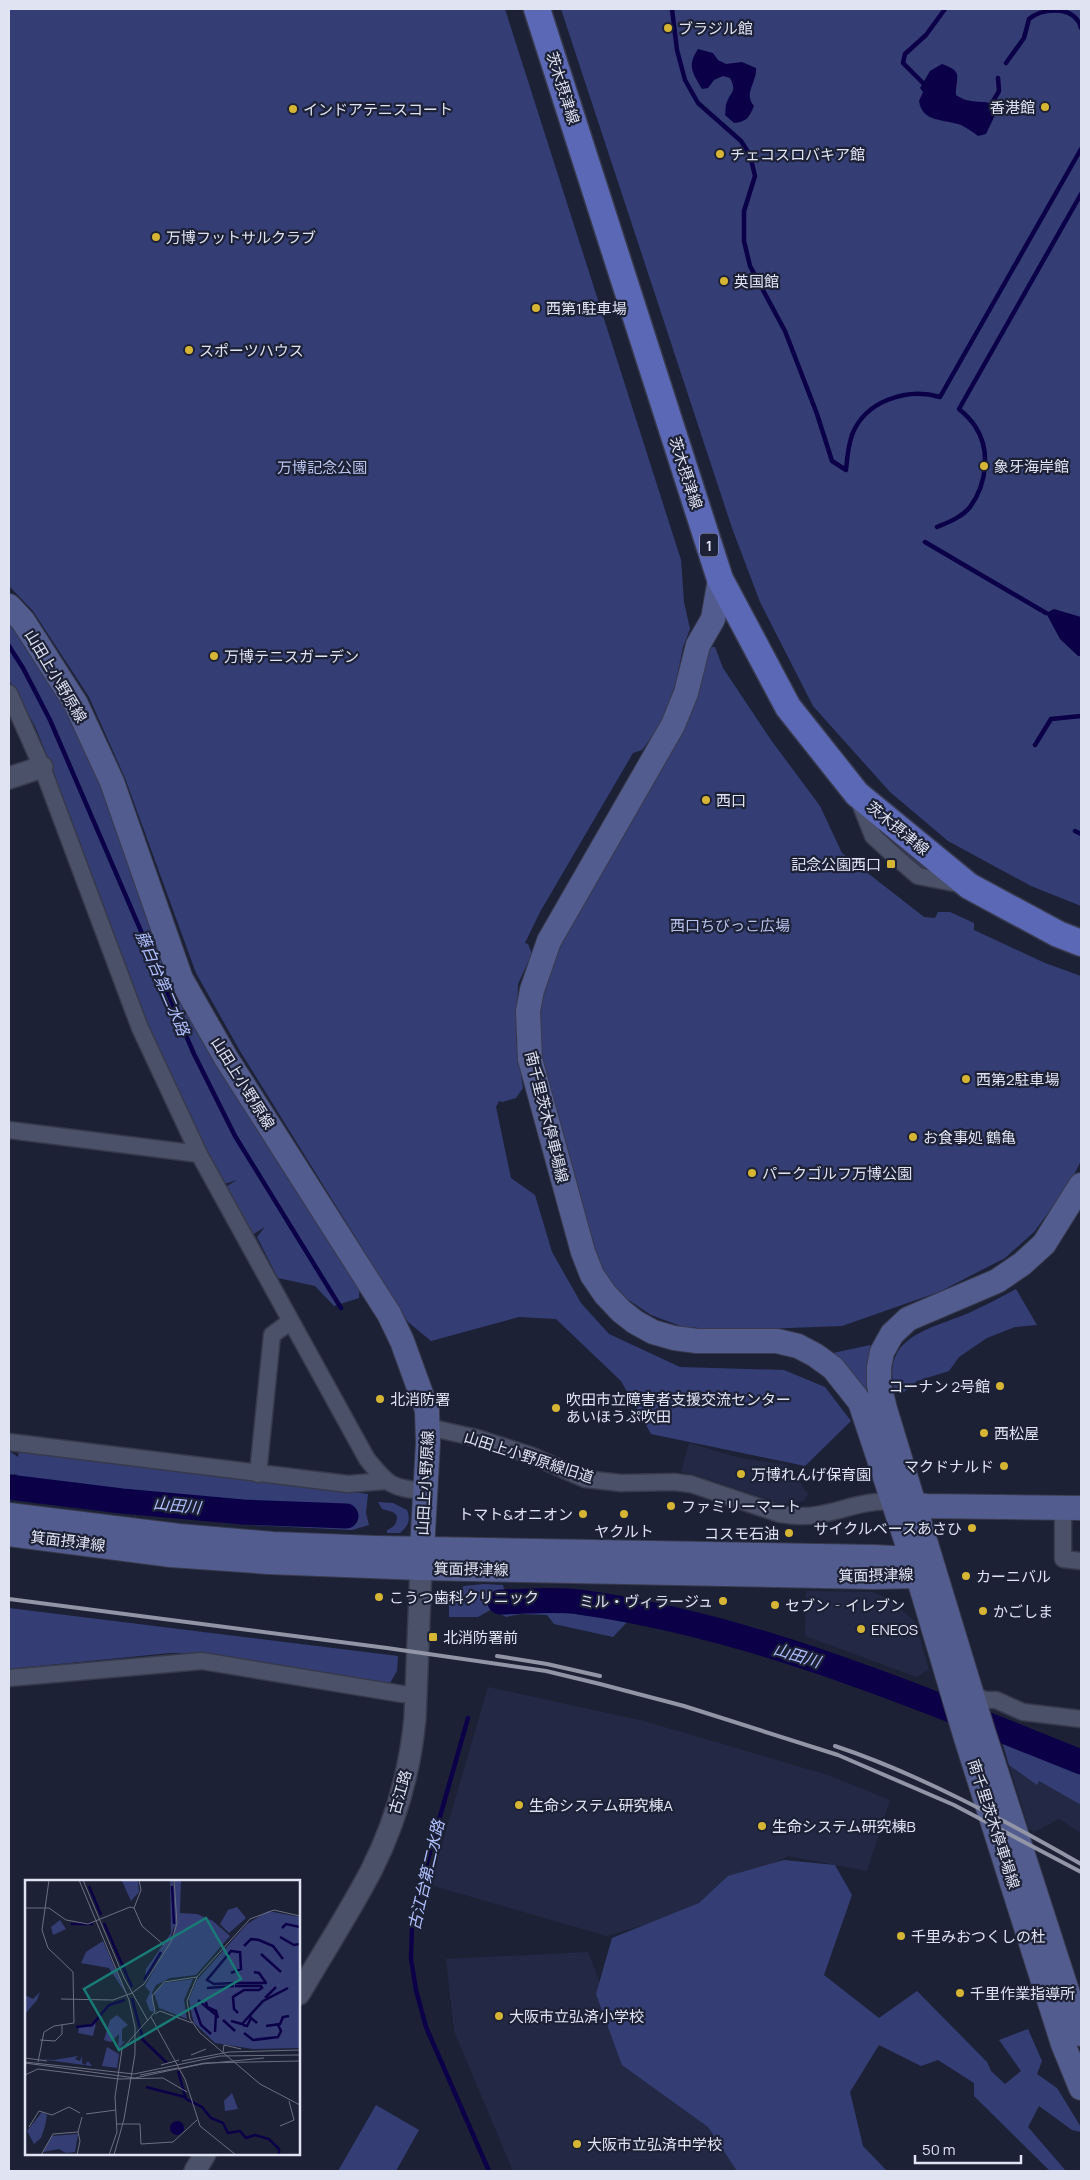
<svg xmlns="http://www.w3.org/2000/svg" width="1090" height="2180" viewBox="0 0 1090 2180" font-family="Manrope,'Noto Sans JP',sans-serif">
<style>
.built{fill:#232945}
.green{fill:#343e75;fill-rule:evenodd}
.water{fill:#0b0048}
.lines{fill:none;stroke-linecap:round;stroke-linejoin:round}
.stream{stroke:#0b0048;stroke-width:4.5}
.river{stroke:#0b0048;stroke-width:25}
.minor-casing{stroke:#373a4c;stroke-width:19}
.tertiary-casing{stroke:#373a4c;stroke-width:24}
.secondary-casing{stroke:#373a4c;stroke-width:26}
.primary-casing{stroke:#373a4c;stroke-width:29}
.minor{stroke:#4b5169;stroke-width:16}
.tertiary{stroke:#4b5169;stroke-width:21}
.secondary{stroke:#535c8f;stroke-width:24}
.primary{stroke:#5b68b6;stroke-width:26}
.rail{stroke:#9195a6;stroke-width:4}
.poi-dot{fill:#d6b534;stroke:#1c2136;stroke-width:2}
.labels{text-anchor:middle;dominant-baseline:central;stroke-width:4.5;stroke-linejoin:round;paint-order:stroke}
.shield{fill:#1c2136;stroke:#a4a9ba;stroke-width:1}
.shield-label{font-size:14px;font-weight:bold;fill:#dfe3f2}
.poi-label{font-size:15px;fill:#dfe3f2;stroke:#1c2136;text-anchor:start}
.street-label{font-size:15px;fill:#dfe3f2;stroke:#1c2136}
.park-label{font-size:15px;fill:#b8c3ed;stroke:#1c2136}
.water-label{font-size:16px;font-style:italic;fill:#b0bffe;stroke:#1c2136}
.inset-river{fill:none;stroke:#0b0048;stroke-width:2.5}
.inset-road{fill:none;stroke:#6a6f81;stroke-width:1}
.view{fill:#197b75;fill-opacity:0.15;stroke:#197b75;stroke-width:2.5}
.inset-edge{fill:none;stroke:#dfe3f2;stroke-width:2.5}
</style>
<rect width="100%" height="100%" fill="#1c2136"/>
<path class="built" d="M689,1443L740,1458L788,1465L808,1494L804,1501L782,1504L696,1475L681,1472Z
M806,1591L873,1592L891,1600L915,1622L929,1669L917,1677L805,1636Z
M488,1687L644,1721L828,1775L890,1800L867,1871L788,1856L695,1905L654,1922L607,1936L430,1885Z
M1009,1765L1037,1784L1039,1781L1081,1805V1833L1059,1819L1032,1833L1033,1831L1029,1829Z
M588,1952L606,1998L794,2171H513L454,2031L446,1959Z"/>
<path class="green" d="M9,9H505L681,560L684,602L690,629L683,647L676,682L663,722L642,750L633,753L540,912L525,943L528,944L532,954L518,984L516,1039L523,1088L516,1098L502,1102L499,1101L496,1107L511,1178L535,1195L552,1252L581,1303L609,1334L680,1367L784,1370L825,1387L851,1421L805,1466L651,1434L621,1381L556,1319L519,1317L431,1341L408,1322L240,1051L196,973L125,778L89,697L33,611L9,586Z
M561,9H1081V906L1031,886L948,841L890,792L813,706L760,602L732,528Z
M9,624L40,663L73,714L177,984L360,1277L359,1298L334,1306L315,1286L278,1278L257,1237L265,1227L252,1235L224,1188L237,1180L224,1184C149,1052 102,905 50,763L35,726L9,680Z
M708,647H715L723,668L771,740L820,806L842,853L924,917L935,918L938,912H950L974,923V930L1045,963L1081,976V1161L1059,1203L1054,1205L1034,1232L1005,1258L939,1292L842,1326L731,1330L683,1327L651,1315L618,1293L601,1270L543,1065L538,1035L540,995L554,952Z
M882,832L927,869V873L879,833Z
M1016,1289L1037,1325L1015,1327L987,1338L959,1357L949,1371L917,1381L904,1392L895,1393C880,1335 930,1330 971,1312C986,1305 1001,1297 1016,1289Z
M870,1345L873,1350L871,1392L865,1394L833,1353Z
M9,1451L18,1457L19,1451L368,1494L366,1513L369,1525L352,1530L250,1525L241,1517L247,1505L291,1507L126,1492L16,1479L17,1474L9,1475ZM321,1503L330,1505L328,1508L312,1517L305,1509H311Z
M378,1502L393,1503L407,1510C411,1521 408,1526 400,1533H387V1530C394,1527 397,1524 397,1516L393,1512L382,1509Z
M484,1584L503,1585L506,1598L574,1608L622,1603L629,1620L613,1637L554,1624L547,1615L521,1614L506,1617L492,1609L478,1617H449V1600L464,1586Z
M9,1608L398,1656L397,1671L390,1683L203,1653H170L9,1669Z
M1001,1738L1081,1769V1805L1039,1781L1037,1785L1009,1765Z
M784,1860L835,1865L852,1895L824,1975L879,2018L917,1991L987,2062L991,2071L1005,2084L1021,2071L999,2040L1028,2029L1042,2061L1037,2074L1057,2088L1081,2127V2132L1072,2130L1039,2106L1028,2127L1066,2171H1050L974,2096V2083L938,2060L921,2066L879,2045L850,2092L863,2146L887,2171H737L708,2127L622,2065L596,1994L612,1938L699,1903L728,1876Z
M376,2105L419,2130L396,2171H338Z"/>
<path class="water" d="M698,49L713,53L718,60L726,64L742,62L756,68C757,83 743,93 754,106C749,118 746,122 734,123L725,115C726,111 725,105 727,102C731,91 737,92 730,78L723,76L714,80L708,88L702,89C692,72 687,66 698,49Z
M942,64C965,72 955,77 956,95C971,106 987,98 994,106L996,113L986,134L978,136C973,132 967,128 961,125C945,119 922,123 919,101L923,92L920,88L930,71Z
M1054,609L1081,617V656H1078L1060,639L1046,613Z"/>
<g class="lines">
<path class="stream" d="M672,9L677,50L685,80L698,103L741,141L750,155L755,176L744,211V241L750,266L785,331L817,414L832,461L846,470C847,459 848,446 852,435C865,401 907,387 940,397L1081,149
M1006,63L1024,38L1029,19C1041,9 1068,6 1078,21C1080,23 1080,26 1081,28
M923,83L903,63L905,54L926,35L945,9
M992,103L999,91L998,78
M937,527C949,522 962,517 970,507C987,484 991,450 975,426C971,420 965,414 959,409L1081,194
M925,542L1046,613
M9,646L23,668L50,720L194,1054L235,1136L341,1308
M1035,745L1051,719L1081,716
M1075,831L1081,834
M468,1718L420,1887L412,1926L411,1959L416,1990L426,2027L489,2171"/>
<path class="river" d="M9,1487L122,1501L243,1512L346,1516
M500,1602C525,1602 554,1598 579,1602C754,1626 918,1697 1081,1762"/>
<defs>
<path id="minor" d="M9,693L42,767L140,1028L199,1154L367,1459C388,1485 391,1488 425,1491
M858,798L873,836L897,858L918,876L964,885
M9,1130L199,1154
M428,1427L477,1438L530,1455L585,1479L621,1483L674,1482L691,1484L780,1514C792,1516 804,1517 816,1515C843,1511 866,1499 894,1502
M9,1442L348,1484L385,1481
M258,1474L272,1335L291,1321
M1063,1508V1559L1081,1561
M9,1678L202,1661L402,1694H416
M967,1692L985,1700H996L1023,1712L1081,1719"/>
<path id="tertiary" d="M9,778L42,767
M299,1994C323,1953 349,1913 371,1871C395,1824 410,1771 415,1718L421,1568
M195,2171L205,2154"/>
<path id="secondary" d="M720,579L713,619L698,645L686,693L673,725L549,941L532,990L528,1011L530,1059L583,1252L592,1275L605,1294L621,1311L635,1322L653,1332L674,1338L697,1341H777L798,1346L815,1355L833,1368L860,1402L918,1576L966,1738L1063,2044L1081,2088
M9,606L23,621L76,704L112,782L181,979L226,1058L389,1314L402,1341L427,1410L428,1443L421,1568
M1081,1185L1044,1244L1022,1264L997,1281L908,1319L892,1334L882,1352L879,1367V1385L885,1409L983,1731L1081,2034
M900,1503L926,1506L1081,1508
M9,1515L179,1536L273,1544L376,1548L875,1557L912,1559L924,1563
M9,1534L171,1555L269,1562L421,1568L874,1577L918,1576L929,1569"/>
<path id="primary" d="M537,9L720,579L788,707L857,794L969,886L1058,934L1081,943"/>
</defs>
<use href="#minor" class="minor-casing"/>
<use href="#tertiary" class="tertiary-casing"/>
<use href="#secondary" class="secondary-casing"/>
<use href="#primary" class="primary-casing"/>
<use href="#minor" class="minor"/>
<use href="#tertiary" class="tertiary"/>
<use href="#secondary" class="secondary"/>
<use href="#primary" class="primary"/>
<path class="rail" d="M9,1599L387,1648L546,1671L600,1684L684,1706L838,1755L954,1805L1081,1872
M497,1656L547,1664L600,1676
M835,1746C917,1773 1006,1821 1081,1864"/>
</g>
<g class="poi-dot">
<circle cx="668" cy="28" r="5"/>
<circle cx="1045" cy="107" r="5"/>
<circle cx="293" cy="109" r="5"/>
<circle cx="720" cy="154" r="5"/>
<circle cx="156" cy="237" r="5"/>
<circle cx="724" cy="281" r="5"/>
<circle cx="536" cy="308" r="5"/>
<circle cx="189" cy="350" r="5"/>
<circle cx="984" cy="466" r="5"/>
<circle cx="214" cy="656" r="5"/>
<circle cx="706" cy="800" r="5"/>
<rect x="886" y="859" width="10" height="10" rx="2.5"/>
<circle cx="966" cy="1079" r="5"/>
<circle cx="913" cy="1137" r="5"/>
<circle cx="752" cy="1173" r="5"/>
<circle cx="1000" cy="1386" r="5"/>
<circle cx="380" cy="1399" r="5"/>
<circle cx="556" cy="1408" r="5"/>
<circle cx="984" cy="1433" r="5"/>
<circle cx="1004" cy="1466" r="5"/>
<circle cx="741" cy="1474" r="5"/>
<circle cx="671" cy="1506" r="5"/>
<circle cx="583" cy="1514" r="5"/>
<circle cx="624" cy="1514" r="5"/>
<circle cx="972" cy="1528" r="5"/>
<circle cx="789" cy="1533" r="5"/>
<circle cx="966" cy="1576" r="5"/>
<circle cx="379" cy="1597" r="5"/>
<circle cx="723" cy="1601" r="5"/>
<circle cx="775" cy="1605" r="5"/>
<circle cx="983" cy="1611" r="5"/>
<circle cx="861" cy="1629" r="5"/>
<rect x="428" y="1632" width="10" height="10" rx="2.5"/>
<circle cx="519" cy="1805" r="5"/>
<circle cx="762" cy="1826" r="5"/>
<circle cx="901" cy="1936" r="5"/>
<circle cx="960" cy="1993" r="5"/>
<circle cx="499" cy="2016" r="5"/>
<circle cx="577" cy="2144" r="5"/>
</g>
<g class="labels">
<rect class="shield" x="700" y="533.5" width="18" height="23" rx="4"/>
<g class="shield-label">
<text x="709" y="545">1</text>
</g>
<g class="poi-label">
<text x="678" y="28">ブラジル館</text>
<text x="1035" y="107" text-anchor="end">香港館</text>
<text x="303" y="109">インドアテニスコート</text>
<text x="730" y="154">チェコスロバキア館</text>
<text x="166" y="237">万博フットサルクラブ</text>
<text x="734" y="281">英国館</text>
<text x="546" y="308">西第1駐車場</text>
<text x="199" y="350">スポーツハウス</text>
<text x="994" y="466">象牙海岸館</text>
<text x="224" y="656">万博テニスガーデン</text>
<text x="716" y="800">西口</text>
<text x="881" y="864" text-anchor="end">記念公園西口</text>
<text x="976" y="1079">西第2駐車場</text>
<text x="923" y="1137">お食事処 鶴亀</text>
<text x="762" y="1173">パークゴルフ万博公園</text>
<text x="990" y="1386" text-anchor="end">コーナン 2号館</text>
<text x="390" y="1399">北消防署</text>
<text x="566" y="1399">吹田市立障害者支援交流センター<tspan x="566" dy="17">あいほうぷ吹田</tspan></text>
<text x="994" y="1433">西松屋</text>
<text x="994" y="1466" text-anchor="end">マクドナルド</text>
<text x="751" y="1474">万博れんげ保育園</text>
<text x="681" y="1506">ファミリーマート</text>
<text x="573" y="1514" text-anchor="end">トマト&amp;オニオン</text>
<text x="962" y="1528" text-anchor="end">サイクルベースあさひ</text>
<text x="624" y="1531" text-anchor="middle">ヤクルト</text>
<text x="779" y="1533" text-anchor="end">コスモ石油</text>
<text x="976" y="1576">カーニバル</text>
<text x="389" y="1597">こうつ歯科クリニック</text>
<text x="713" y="1601" text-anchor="end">ミル・ヴィラージュ</text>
<text x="785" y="1605">セブン‐イレブン</text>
<text x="993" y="1611">かごしま</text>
<text x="871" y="1629">ENEOS</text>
<text x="443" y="1637">北消防署前</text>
<text x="529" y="1805">生命システム研究棟A</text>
<text x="772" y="1826">生命システム研究棟B</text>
<text x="911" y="1936">千里みおつくしの杜</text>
<text x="970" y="1993">千里作業指導所</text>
<text x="509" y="2016">大阪市立弘済小学校</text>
<text x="587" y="2144">大阪市立弘済中学校</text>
</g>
<g class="street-label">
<text transform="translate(563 88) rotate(72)">茨木摂津線</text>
<text transform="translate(686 473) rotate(72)">茨木摂津線</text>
<text transform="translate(56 676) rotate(59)">山田上小野原線</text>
<text transform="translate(898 828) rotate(39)">茨木摂津線</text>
<text transform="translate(243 1083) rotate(58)">山田上小野原線</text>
<text transform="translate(547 1117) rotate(76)">南千里茨木停車場線</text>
<text transform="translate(529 1457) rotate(18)">山田上小野原線旧道</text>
<text transform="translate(425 1483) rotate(-87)">山田上小野原線</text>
<text transform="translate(68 1541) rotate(7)">箕面摂津線</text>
<text transform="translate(471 1569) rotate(1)">箕面摂津線</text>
<text transform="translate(876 1575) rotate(-1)">箕面摂津線</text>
<text transform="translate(400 1792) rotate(-74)">古江路</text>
<text transform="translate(994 1824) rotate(72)">南千里茨木停車場線</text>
</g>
<g class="park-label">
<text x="322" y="467">万博記念公園</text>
<text x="730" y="925">西口ちびっこ広場</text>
</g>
<g class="water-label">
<text transform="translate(163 983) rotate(67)">藤白台第二水路</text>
<text transform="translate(177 1505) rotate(6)">山田川</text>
<text transform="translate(797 1655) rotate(17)">山田川</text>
<text transform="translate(426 1875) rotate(-77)">古江台第二水路</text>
</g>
</g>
<g transform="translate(25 1880)">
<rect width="275" height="275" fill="#1c2136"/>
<path d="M113,0L114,12L106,21L97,1ZM145,0H148L151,37L145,62L120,100L121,89L146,53ZM150,0H156L155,33L172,34L188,41L205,56L171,95L145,98L131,105L127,113L129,132L125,131L121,121L125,112L120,106L149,54ZM212,27L221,38L204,53L195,44L203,30ZM243,31L275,37V168L228,169L190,163L169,143L167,136L164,119L172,100L222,44ZM35,40L41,49L28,55L26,47ZM78,61L101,114L84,88L56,83L61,72ZM168,99L159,120L162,139L134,128L129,113L139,103ZM15,112L12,120L0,134V115L8,119ZM92,135L103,145L97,149V162L100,161L93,170L94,154L86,162L79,160L85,140ZM71,143L68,156L53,153L54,147H66ZM82,167L94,174L92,188L77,186ZM53,176L50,179L55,181L57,176V183L60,185L63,181L67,186L14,179L29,180ZM207,213L213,229L200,231L199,221ZM17,232L22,235L20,246L16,258L9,264L2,251ZM53,254L50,272L41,273L34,269L18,272L27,256Z" fill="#343e75"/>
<path d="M145 248a7 7 0 1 1 14 0a7 7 0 1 1-14 0Z" fill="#0b0048"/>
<path class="inset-river" d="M64,6L76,35M147,6L149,44M79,43L107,107M46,44H68M257,48L261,44L275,47M255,57L269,65L275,64M219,66L226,59L234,60L248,66L258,79M236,74L256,92M229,92L234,93L241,103M206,93L216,89L215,71M119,100L136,72M209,103L189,104L182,100L206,71L214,72M210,103H242M210,106H237M182,108L209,106M107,118L118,160L142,183M240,118L251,107M173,120L191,135L190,152M181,122L182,127L191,131L193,138M169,125L176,145L186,154M213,133L209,129L208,117L219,110H234L238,107M198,140L210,151M206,141L217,144L238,121L263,108M218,145L222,146L226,138L232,143M241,146L255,144L258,137L264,136M51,147L67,145L84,125L100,120M219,153L228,160L253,157L256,151L253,145M153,191L161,219L177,227L186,238L198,243L203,253L215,251L221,258L230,255L244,259L254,269V275M121,207L160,217"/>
<path class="inset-road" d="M54,0L104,120L110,147V174L99,239L89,275M58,0L99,98L123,141M0,28H24L41,40L63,44L105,27L109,28L116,10L114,0M109,28L117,46L139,65M275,36L249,30L225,39L172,97L162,121L165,139L175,153L235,204L275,225M107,113L119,104L147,60L152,43L149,0M36,119L88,120L107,113M130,134L135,131L167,143M126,137L160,199L175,246L211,275M15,160L30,161L37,154V145M198,172L199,165L216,169M166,175L181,169M0,178L22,181M157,181L204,172L275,170M0,182L109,194L195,176L275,175M13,182L19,152L29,146L49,143L48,92L23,68L17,50L24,0M0,183L110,198L179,183L275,181M136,185L154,180M153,189L177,184L239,178M0,195L13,189L94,199L138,198L162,212M115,195L153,188M61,234L91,230M92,244H115L116,264L148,262L172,240M255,246L269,240L264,221M4,247L14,231L27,235L44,227L55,233M53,252L57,237M16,275L28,254L53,252M52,275L55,261L53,252M84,275L92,252L90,217L97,169L130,132L127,116L139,102L172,97"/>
<path class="view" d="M181,38L216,99L94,170L59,109Z"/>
<rect width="275" height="275" class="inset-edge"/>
</g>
<rect width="1090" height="2180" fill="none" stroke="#dfe3f2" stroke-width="20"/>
<path d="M915 2155v8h106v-8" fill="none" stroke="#dfe3f2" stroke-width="2.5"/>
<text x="922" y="2155" font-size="15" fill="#dfe3f2" stroke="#1c2136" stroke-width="4" paint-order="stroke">50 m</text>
</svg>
